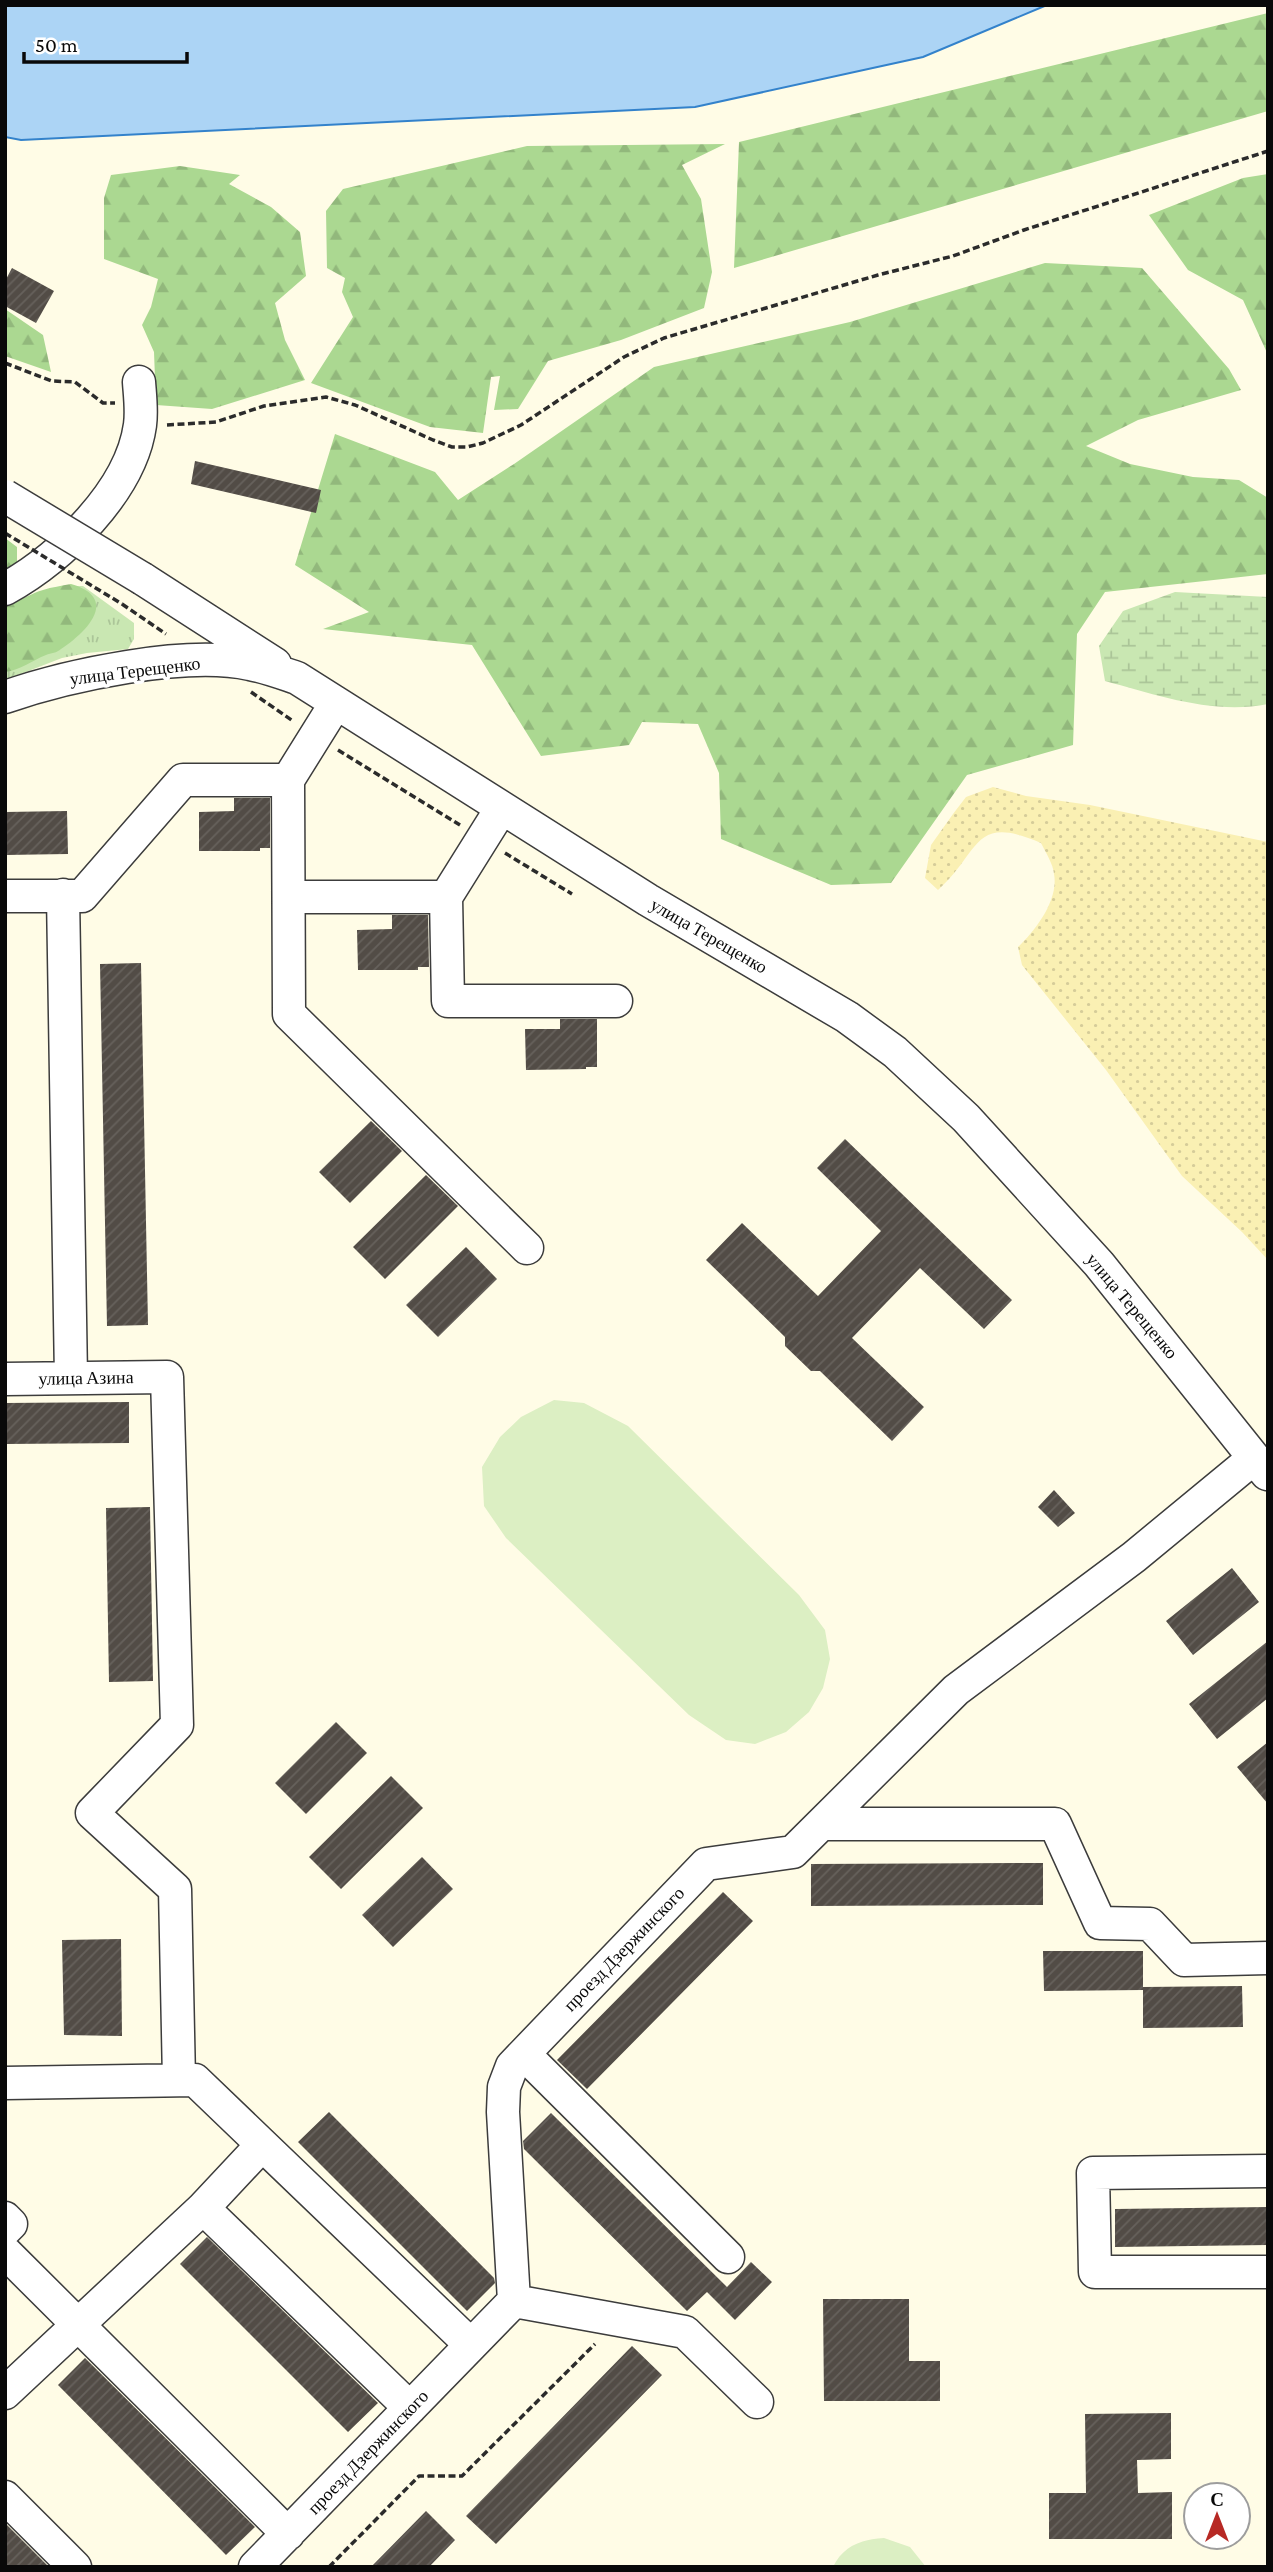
<svg xmlns="http://www.w3.org/2000/svg" width="1273" height="2572" viewBox="0 0 1273 2572" font-family="'Crimson Pro',serif">
<style>
.grass{fill:url(#grass-tufts)}
.forest{fill:url(#forest-firs)}
.wetland{fill:url(#wetland-marsh)}
.sand{fill:url(#sand-dots)}
.pitch{fill:#dcefc3}
.water{fill:#acd4f5;stroke:#3382cb;stroke-width:2}
.building{fill:url(#building-hatch)}
.lines{fill:none;stroke-linecap:round;stroke-linejoin:round}
.minor-casing{stroke:#3c3c3c;stroke-width:35}
.path{stroke:#2b2b2b;stroke-width:3.5;stroke-dasharray:7 3.5;stroke-linecap:butt}
.minor{stroke:#fff;stroke-width:32}
.minor-bridge-casing{stroke:#3c3c3c;stroke-width:35;stroke-linecap:butt}
.path-bridge{stroke:#2b2b2b;stroke-width:3.5;stroke-dasharray:7 3.5;stroke-linecap:butt}
.minor-bridge{stroke:#fff;stroke-width:32}
.labels{text-anchor:middle;dominant-baseline:central;stroke-width:7;stroke-linejoin:round;paint-order:stroke}
.street-label{font-size:18px;fill:#090909;stroke:#fff}
</style>
<defs>
<pattern id="grass-tufts" width="24" height="20" patternUnits="userSpaceOnUse" patternTransform="scale(1.75)"><rect width="24" height="20" fill="#c9e7b2"/><path d="M3 7l-1-3M5 7V3M7 7l1-3M15 17l-1-3M17 17v-4M19 17l1-3" fill="none" stroke="#abc598"/></pattern>
<pattern id="forest-firs" width="22" height="20" patternUnits="userSpaceOnUse" patternTransform="scale(1.75)"><rect width="22" height="20" fill="#abd891"/><path d="M5 1l3.5 6h-7zM16 11l3.5 6h-7z" fill="#92b87c"/></pattern>
<pattern id="wetland-marsh" width="20" height="14" patternUnits="userSpaceOnUse" patternTransform="scale(1.75)"><rect width="20" height="14" fill="#c9e7b2"/><path d="M1 5h8M5 5V1M11 12h8M15 12V8" fill="none" stroke="#abc598"/></pattern>
<pattern id="sand-dots" width="8" height="8" patternUnits="userSpaceOnUse" patternTransform="scale(1.75)"><rect width="8" height="8" fill="#faf0b3"/><path d="M2 2h.1M6 6h.1" fill="none" stroke="#d5cc99" stroke-width="1.8" stroke-linecap="round"/></pattern>
<pattern id="building-hatch" width="6" height="6" patternUnits="userSpaceOnUse" patternTransform="scale(1.75)"><rect width="6" height="6" fill="#524c46"/><path d="M-1 1l2-2M0 6l6-6M5 7l2-2" fill="none" stroke="#66615c"/></pattern>
</defs>
<rect width="100%" height="100%" fill="#fffce6"/>
<path class="grass" d="M65,586H83L134,623V639L128,649L87,653L62,658L5,680V617Z"/>
<path class="forest" d="M1268,13V111L734,268L739,142Z
M725,144L682,165L701,199L712,272L704,308L621,340L548,361L518,409L494,410L500,376L491,377L483,433L430,427L311,383L353,317L342,292L345,278L327,268L326,211L343,189L527,146Z
M180,166L240,175L229,184L271,207L300,232L306,276L275,303L285,340L305,380L212,409L156,405L154,352L142,325L151,307L158,279L104,259V198L111,175Z
M1268,174V355L1243,300L1188,270L1149,215L1243,178Z
M1045,263L1142,268L1229,369L1241,390L1138,420L1086,446L1130,464L1193,477L1239,480L1268,498V574L1105,592L1077,634L1073,745L967,775L891,883L831,885L721,839L719,773L698,724L642,722L629,745L541,756L472,645L323,629L369,612L295,565L335,434L435,472L458,500L514,464L654,367L850,322Z
M5,309L43,335L51,372L5,356Z
M5,538L17,547V565L5,569Z
M71,584C120,598 87,632 61,649C57,653 51,653 46,655C31,661 21,670 5,672V598C21,604 28,594 43,590C52,587 61,586 71,584Z"/>
<path class="wetland" d="M1175,592L1268,597V704C1213,715 1157,695 1105,681L1099,646L1123,611Z"/>
<path class="sand" d="M993,787L1026,796L1090,805L1268,842V1260L1242,1232L1182,1176L1106,1070L1022,965L1018,947C1035,931 1059,900 1054,874C1053,864 1046,853 1041,843C972,813 981,852 938,890L925,878L931,845L953,814L966,797Z"/>
<path class="pitch" d="M554,1400L584,1403L628,1426L799,1595L825,1630L830,1659L823,1688L809,1712L786,1732L755,1744L726,1740L689,1715L506,1538L484,1506L482,1467L500,1437L521,1417Z
M884,2538L910,2547L926,2567H833C843,2546 862,2539 884,2538Z"/>
<path class="water" d="M5,5H1047L923,57L695,107L21,140L5,137Z"/>
<path class="building" d="M12,268L54,291L36,323L5,306V281Z
M195,461L321,490L316,513L191,484Z
M234,798H270V848H260V851H199V812L234,811Z
M67,811L68,854L5,855V812Z
M392,915H428L429,967H418V970H358L357,930L392,929Z
M141,963L148,1325L107,1326L100,964Z
M560,1019H597V1067H586V1069L526,1070L525,1029H560Z
M371,1121L402,1151L350,1203L319,1172Z
M845,1139L1012,1300L984,1329L920,1268L852,1338L924,1407L892,1441L820,1371H811L785,1346V1337L706,1260L742,1223L818,1296L881,1231L817,1168Z
M426,1175L458,1206L385,1279L353,1247Z
M466,1247L497,1279L438,1337L406,1305Z
M129,1402V1443L5,1444V1403Z
M1054,1490L1075,1513L1058,1527L1038,1507Z
M150,1507L153,1681L109,1682L106,1508Z
M1232,1568L1259,1602L1193,1655L1166,1621Z
M1268,1641V1698L1217,1739L1189,1704Z
M336,1722L367,1753L306,1814L275,1783Z
M1268,1742V1804L1237,1767Z
M391,1776L423,1808L341,1889L309,1857Z
M422,1857L453,1889L393,1947L362,1915Z
M1043,1863V1905L811,1906V1864Z
M723,1892L753,1921L587,2089L557,2060Z
M121,1939L122,2036L64,2035L62,1940Z
M1043,1951H1143V1987L1242,1986L1243,2027L1143,2028V1990L1044,1991Z
M329,2112L494,2278L495,2283L467,2311L298,2142Z
M551,2113L727,2287L751,2262L772,2282L735,2320L707,2292L687,2311L524,2149L523,2141Z
M1268,2207V2245L1115,2247V2209Z
M207,2237L378,2403L348,2432L180,2264Z
M823,2299H909V2361H940V2401H824Z
M632,2346L662,2375L496,2544L466,2516Z
M85,2358L255,2527L226,2555L58,2385Z
M1171,2413V2459L1137,2460L1138,2493L1172,2492V2539H1049V2493H1086L1085,2414Z
M426,2511L455,2540L429,2567H371Z
M5,2523L49,2567H5Z"/>
<g class="lines">
<defs>
<path id="minor" d="M143,579L275,664
M5,589C61,558 131,491 140,425C142,411 140,396 139,382
M5,697C68,675 186,650 250,664C266,667 282,673 297,678L648,900L847,1017L895,1052L966,1118L1099,1264L1267,1474
M336,703L288,780L289,1014L527,1248
M63,895L71,1378
M5,896H82L183,780H288
M289,897H446L501,809
M446,897L448,1001H616
M5,1379L167,1377L177,1725L92,1813L175,1889L179,2080
M824,1824H1055L1100,1923L1150,1924L1184,1960L1268,1958
M524,2054L728,2257
M5,2083L195,2080L471,2345
M262,2145L203,2208L410,2408
M1268,2171L1093,2173L1095,2272H1268
M5,2218L11,2224L5,2230
M5,2252L288,2534
M514,2301L685,2332L757,2402
M5,2393L203,2208
M5,2497L75,2567
M255,2567L514,2301L503,2112L504,2087L512,2066L706,1864L793,1852L956,1690L1134,1557L1254,1458"/>
</defs>
<use href="#minor" class="minor-casing"/>
<path class="path" d="M5,363L52,381L75,382L103,403H115
M167,425L216,422L264,406L326,397L355,405L433,440L452,447H467L483,443L521,425L624,357L664,338L878,275L953,256L1024,230L1268,151
M122,604L166,634
M251,692L293,721
M338,750L460,825
M505,853L572,894
M329,2567L419,2476H462L595,2344"/>
<use href="#minor" class="minor"/>
<defs>
<path id="minor-bridge" d="M5,496L143,579"/>
</defs>
<use href="#minor-bridge" class="minor-bridge-casing"/>
<path class="path-bridge" d="M5,533L122,604"/>
<use href="#minor-bridge" class="minor-bridge"/>
</g>
<g class="labels">
<g class="street-label">
<text transform="translate(135 671) rotate(-7)">улица Терещенко</text>
<text transform="translate(709 936) rotate(30)">улица Терещенко</text>
<text transform="translate(1132 1306) rotate(50)">улица Терещенко</text>
<text transform="translate(86 1378) rotate(-1)">улица Азина</text>
<text transform="translate(624 1949) rotate(-46)">проезд Дзержинского</text>
<text transform="translate(368 2452) rotate(-46)">проезд Дзержинского</text>
</g>
</g>
<rect width="1273" height="2572" fill="none" stroke="#090909" stroke-width="14"/>
<g transform="translate(1217 2516)"><circle r="33" fill="#ffffff" stroke="#9d9d9d" stroke-width="2"/>
<path d="M0-5L12 26L0 18L-12 26Z" fill="#b72924"/>
<text y="-10" font-size="19" font-weight="bold" text-anchor="middle" fill="#090909">С</text>
</g>
<path d="M24 52v10h163v-10" fill="none" stroke="#090909" stroke-width="3.5"/>
<text x="35" y="52" font-size="21" fill="#090909" stroke="#ffffff" stroke-width="5" paint-order="stroke">50 m</text>
</svg>
